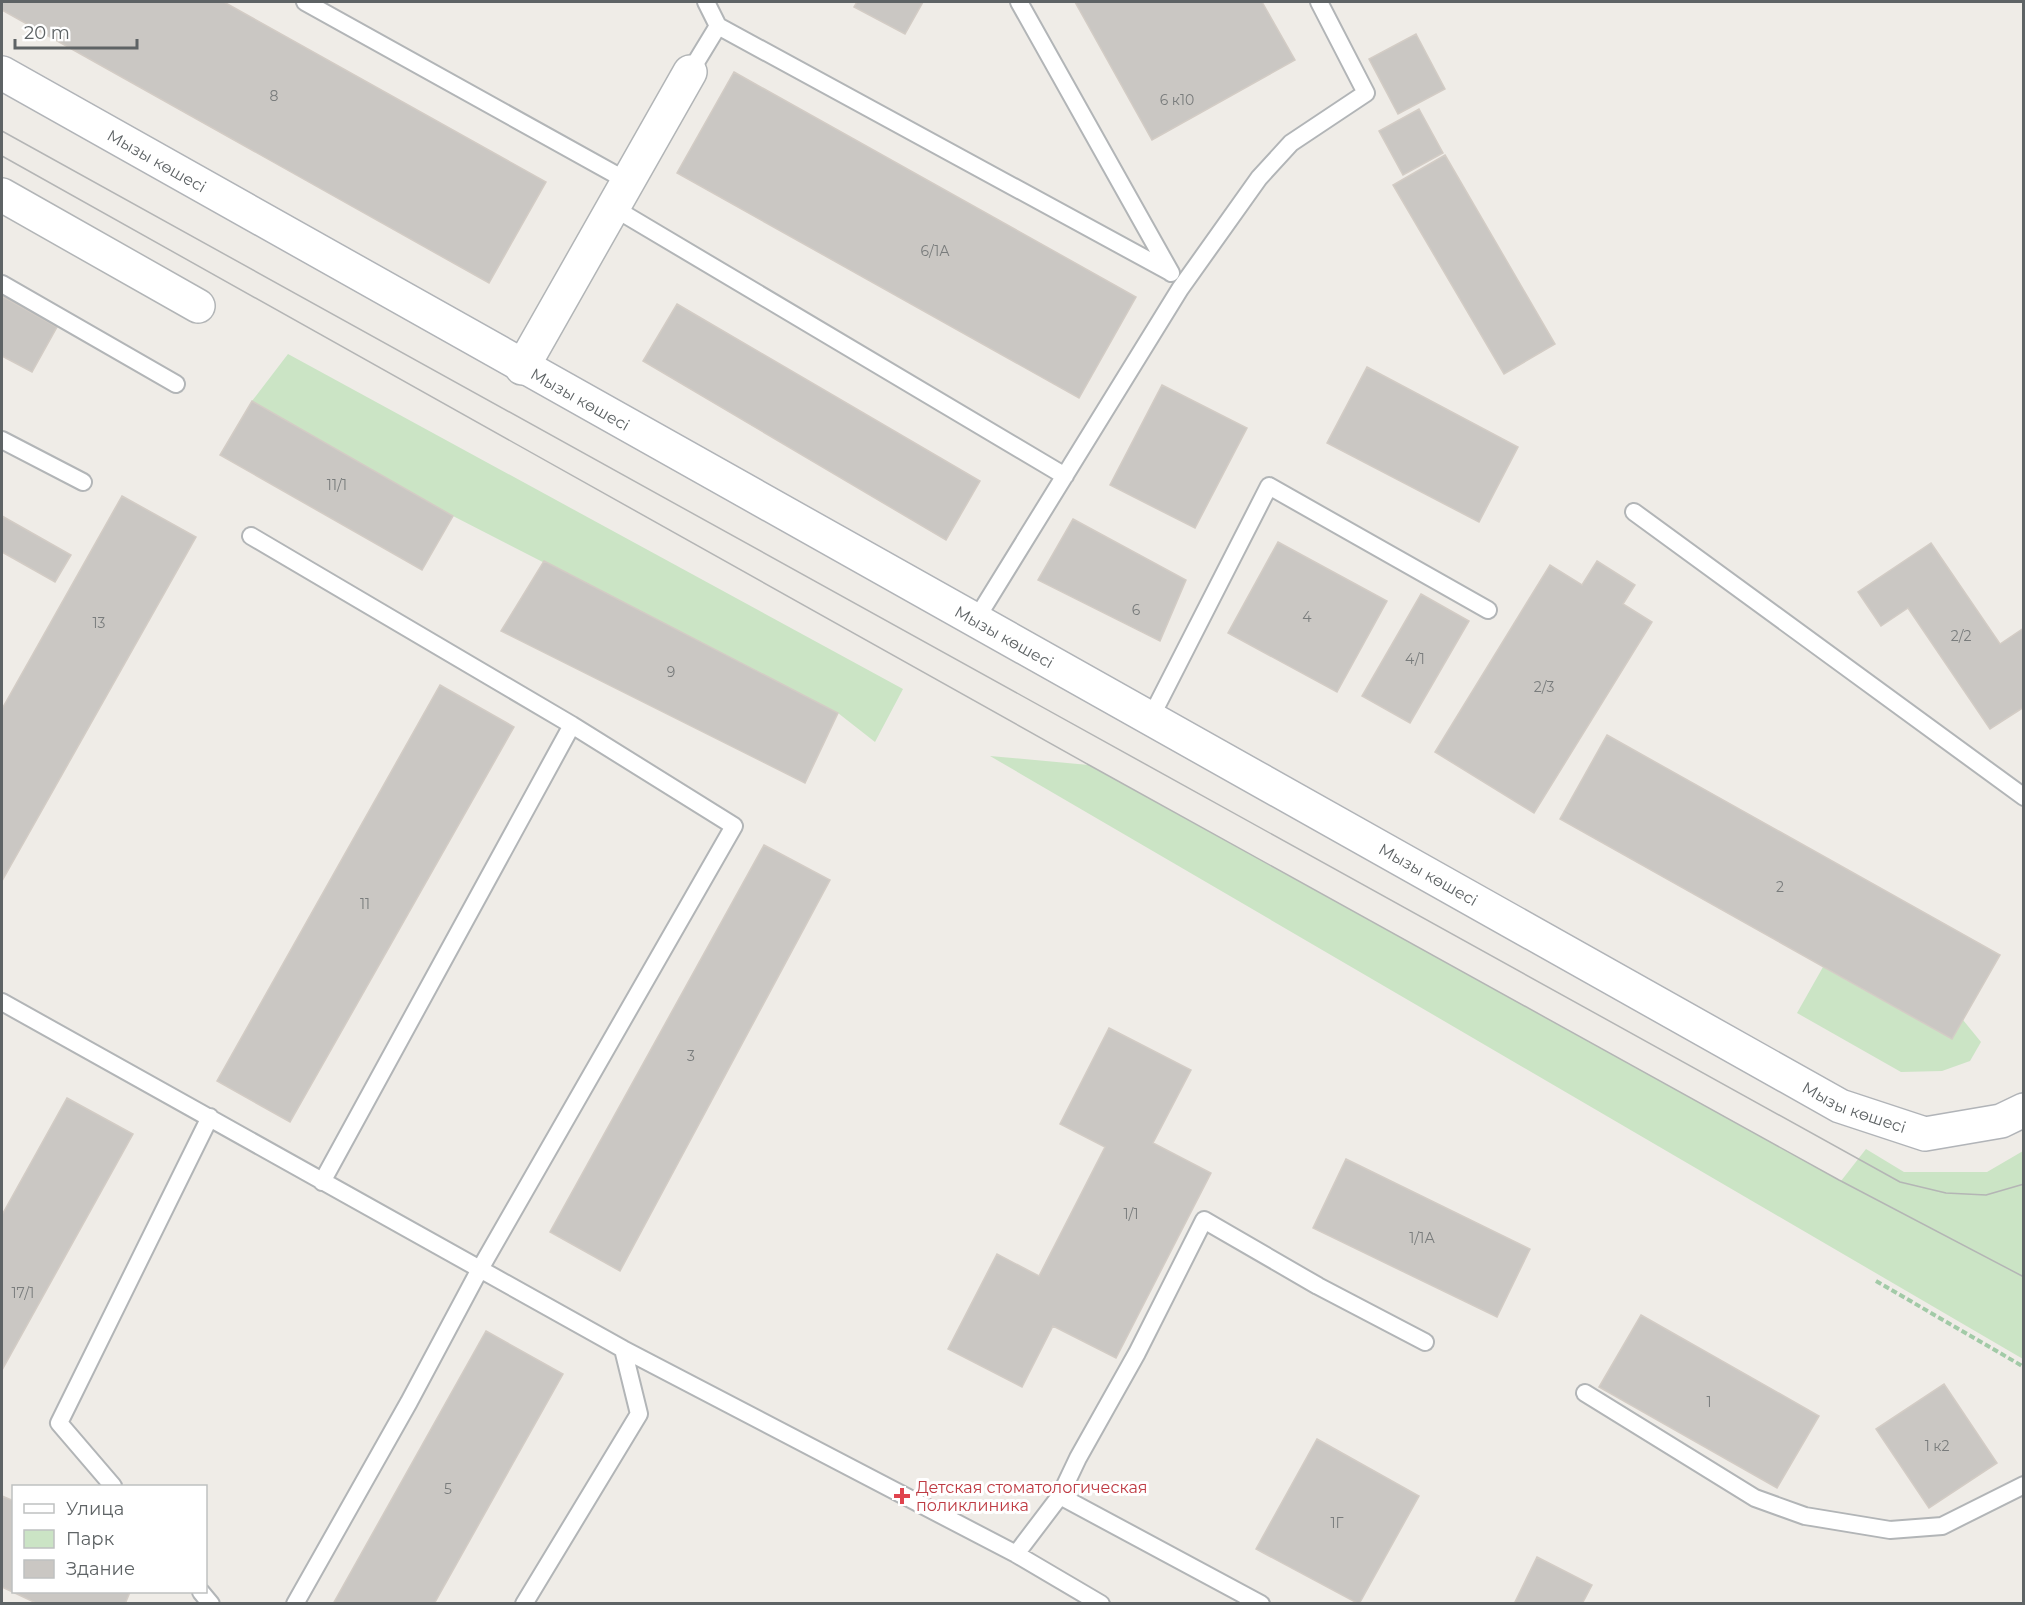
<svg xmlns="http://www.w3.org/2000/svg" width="2025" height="1605" viewBox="0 0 2025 1605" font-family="Montserrat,sans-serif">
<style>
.green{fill:#cbe4c5}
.building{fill:#cac7c3;stroke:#d3ccc5;stroke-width:1.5}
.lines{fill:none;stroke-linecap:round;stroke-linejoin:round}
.lane-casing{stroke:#b2b5b7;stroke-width:20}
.street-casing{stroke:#b2b5b7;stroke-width:36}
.secondary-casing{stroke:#b1b4b8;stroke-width:36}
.path{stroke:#a2caa7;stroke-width:4;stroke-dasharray:6 3;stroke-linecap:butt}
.lane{stroke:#fff;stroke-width:16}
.street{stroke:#fff;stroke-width:33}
.secondary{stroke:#fff;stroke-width:33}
.tram{stroke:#b4b5b5;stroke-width:1.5}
.health-dot{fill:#e0444e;stroke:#fff;stroke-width:2}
.labels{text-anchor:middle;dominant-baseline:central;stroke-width:6;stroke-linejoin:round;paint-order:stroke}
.number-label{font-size:14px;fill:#797c7c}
.street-label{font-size:16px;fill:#5e6365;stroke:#fff}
.health-label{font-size:16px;fill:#be3a42;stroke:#fff;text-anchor:start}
</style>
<rect width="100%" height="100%" fill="#efece7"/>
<path class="green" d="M288,354L903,689L875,742L838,713L453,516L252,401Z
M990,756L1089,765L1841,1181L1866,1149L1904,1172H1987L2023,1151V1359Z
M1823,967L1952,1039L1963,1020L1981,1042L1970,1061L1942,1071L1901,1072L1797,1013Z"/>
<path class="building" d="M2,2H224L546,182L489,283L2,10Z
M857,2H923L905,34L854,7Z
M1075,2H1262L1295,60L1152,140Z
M1416,34L1445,89L1398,114L1369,59Z
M734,72L1136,297L1079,398L677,173Z
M1419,109L1443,153L1403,175L1379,131Z
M1445,155L1555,344L1504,374L1393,185Z
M2,296L57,327L32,372L2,356Z
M677,304L980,481L946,540L643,361Z
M1367,367L1518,447L1479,522L1327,443Z
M1162,385L1247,428L1195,528L1110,485Z
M252,401L453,516L422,570L220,455Z
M122,496L196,537L2,881V709Z
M2,516L71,555L55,582L2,552Z
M1073,519L1186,580L1160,641L1038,580Z
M1278,542L1387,601L1337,692L1228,633Z
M1931,543L2000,644L2024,628V707L1990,729L1908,608L1881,626L1858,592Z
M544,561L838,713L805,783L501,631Z
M1597,561L1635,585L1623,604L1652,622L1534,813L1435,752L1550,565L1582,585Z
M1421,594L1469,621L1410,723L1362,696Z
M440,685L514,727L290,1122L217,1081Z
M1607,735L2000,955L1952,1039L1560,819Z
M764,845L830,880L620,1271L550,1232Z
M1109,1028L1191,1070L1153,1143L1211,1173L1116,1358L1053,1326L1022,1387L948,1349L997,1254L1039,1276L1105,1147L1060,1124Z
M67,1098L133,1134L2,1370V1215Z
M1346,1159L1530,1249L1497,1317L1313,1228Z
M1641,1315L1819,1416L1777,1488L1599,1387Z
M486,1331L563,1374L434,1604H333Z
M1944,1384L1997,1463L1929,1508L1876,1429Z
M1317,1439L1419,1496L1359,1604L1256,1549Z
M2,1496L14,1501V1592H130L125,1604H33L34,1602L2,1587Z
M1537,1557L1592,1585L1582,1604H1514Z"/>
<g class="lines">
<defs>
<path id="lane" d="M305,2L629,182
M1019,2L1171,273
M718,26L1170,272
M690,72L718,26L706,2
M614,208L1065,476
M2,284L176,384
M2,440L83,482
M1634,512L2024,797
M251,536L572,725L734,826L480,1269L409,1402L295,1604
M975,621L1180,289L1259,178L1291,143L1366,93L1319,2
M1151,717L1269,486L1488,610
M2,1002L623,1349L639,1414L524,1604
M322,1182L572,725
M623,1349L1016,1554L1101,1604
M1585,1393L1755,1498L1805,1516L1890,1530L1942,1526L2024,1485
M113,1486L59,1423L210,1117
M1060,1496L1078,1458L1137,1353L1204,1220L1318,1286L1425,1342
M1016,1554L1060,1496L1261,1604
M201,1592L211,1604"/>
<path id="street" d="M2,195L198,306
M522,368L690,72"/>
<g id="secondary">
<path id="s1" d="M2,73C613,420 1228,760 1840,1106L1925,1134L2001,1121L2024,1110"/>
</g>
</defs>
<use href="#lane" class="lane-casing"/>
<use href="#street" class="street-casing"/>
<use href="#secondary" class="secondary-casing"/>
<path class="path" d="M1876,1281L2024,1367"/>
<use href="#lane" class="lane"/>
<use href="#street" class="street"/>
<use href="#secondary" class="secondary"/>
<path class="tram" d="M2,131L1900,1182L1946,1193L1986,1195L2024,1184
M2,156L1089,765L1839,1180L2024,1277"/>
</g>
<path class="health-dot" d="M899 1487h6v6h6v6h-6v6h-6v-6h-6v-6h6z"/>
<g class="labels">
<g class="number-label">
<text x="274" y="96">8</text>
<text x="1177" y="100">6 к10</text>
<text x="935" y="251">6/1А</text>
<text x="337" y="485">11/1</text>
<text x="1136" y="610">6</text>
<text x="1307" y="617">4</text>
<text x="99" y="623">13</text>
<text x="1961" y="636">2/2</text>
<text x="1415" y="659">4/1</text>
<text x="671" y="672">9</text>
<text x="1544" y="687">2/3</text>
<text x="1780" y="887">2</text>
<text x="365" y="904">11</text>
<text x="691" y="1056">3</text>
<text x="1131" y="1214">1/1</text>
<text x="1422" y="1238">1/1А</text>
<text x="23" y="1293">17/1</text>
<text x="1709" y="1402">1</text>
<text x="1937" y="1446">1 к2</text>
<text x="448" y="1489">5</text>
<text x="1337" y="1523">1Г</text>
</g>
<g class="street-label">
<text stroke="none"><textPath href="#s1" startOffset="178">Мызы көшесі</textPath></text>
<text stroke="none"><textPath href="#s1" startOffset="664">Мызы көшесі</textPath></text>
<text stroke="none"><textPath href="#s1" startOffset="1150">Мызы көшесі</textPath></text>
<text stroke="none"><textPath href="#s1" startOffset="1636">Мызы көшесі</textPath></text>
<text stroke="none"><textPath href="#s1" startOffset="2122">Мызы көшесі</textPath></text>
</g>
<g class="health-label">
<text x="916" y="1487">Детская стоматологическая<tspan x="916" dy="18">поликлиника</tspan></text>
</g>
</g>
<rect width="2025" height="1605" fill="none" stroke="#5e6365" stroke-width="6"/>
<rect x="12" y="1485" width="195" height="108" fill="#ffffff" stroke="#bfc1c1" stroke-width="1.5"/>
<rect x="24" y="1504" width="30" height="9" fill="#ffffff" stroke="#bfc1c1" stroke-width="1.5"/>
<text x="66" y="1515" font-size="18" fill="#5e6365">Улица</text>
<rect x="24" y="1530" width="30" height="18" fill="#cbe4c5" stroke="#bfc1c1" stroke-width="1.5"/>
<text x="66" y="1545" font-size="18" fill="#5e6365">Парк</text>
<rect x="24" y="1560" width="30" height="18" fill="#cac7c3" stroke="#bfc1c1" stroke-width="1.5"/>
<text x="66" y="1575" font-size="18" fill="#5e6365">Здание</text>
<path d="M15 39v9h122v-9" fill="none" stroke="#5e6365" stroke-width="3"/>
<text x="24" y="39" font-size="18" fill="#5e6365" stroke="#ffffff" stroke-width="4.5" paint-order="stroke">20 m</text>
</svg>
